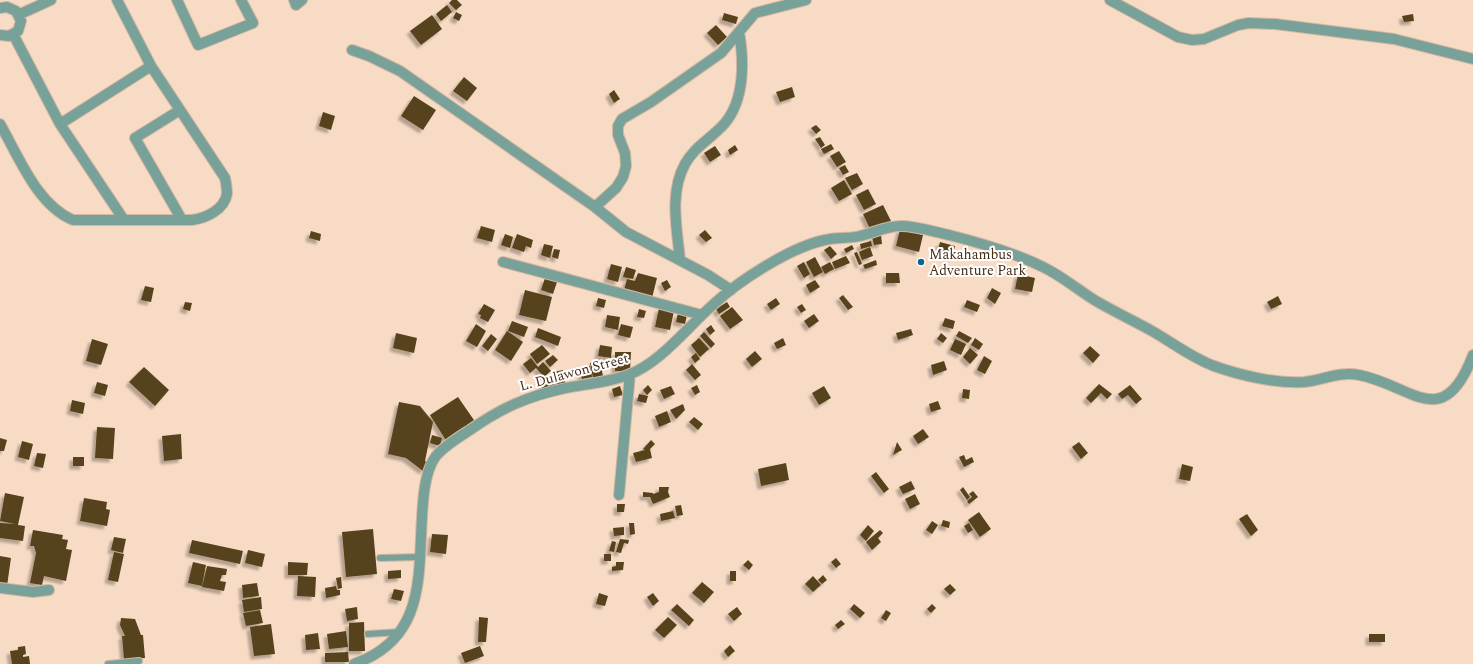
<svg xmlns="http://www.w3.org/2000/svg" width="1473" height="664" viewBox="0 0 1473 664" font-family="Spectral,serif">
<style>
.building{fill:#57421a;filter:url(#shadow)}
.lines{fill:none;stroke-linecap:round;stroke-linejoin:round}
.lane-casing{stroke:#d4b8a2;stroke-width:8}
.street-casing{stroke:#d4b8a2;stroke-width:12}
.lane{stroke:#77a199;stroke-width:6}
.street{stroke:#77a199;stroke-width:10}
.poi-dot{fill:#0b6394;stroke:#fff;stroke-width:1.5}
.labels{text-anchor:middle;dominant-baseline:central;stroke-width:4;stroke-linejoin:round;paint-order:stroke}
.poi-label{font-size:14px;fill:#462c15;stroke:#fff;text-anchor:start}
.street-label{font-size:14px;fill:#462c15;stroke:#fff}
</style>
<defs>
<filter id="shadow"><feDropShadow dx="-3.5" dy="3.5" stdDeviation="1" flood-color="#0004"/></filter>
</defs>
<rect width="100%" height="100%" fill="#f7dbc5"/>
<path class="building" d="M452,0H457L462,5L456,10L449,3Z
M447,5L452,12L441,21L436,14Z
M456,12L462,15L459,21L453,18Z
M724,13L738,17L736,24L722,20Z
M1413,14L1414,21L1404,22L1402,16Z
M432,15L442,29L421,45L410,31Z
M716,25L727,37L718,45L707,33Z
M464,77L477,88L467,101L453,91Z
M792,87L795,97L780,102L776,92Z
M614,90L620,99L614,103L609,94Z
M414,96L436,110L423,130L401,116Z
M323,112L335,116L331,130L319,126Z
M816,125L821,130L816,134L811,128Z
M820,137L825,145L821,148L815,139Z
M831,144L834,149L824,154L821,149Z
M735,145L738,150L730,155L728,150Z
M715,146L721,155L710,162L704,153Z
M839,151L846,162L837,167L830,156Z
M845,165L849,172L843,175L839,168Z
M857,173L863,184L852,190L845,178Z
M844,180L852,194L839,201L831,188Z
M868,189L876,204L864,210L856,195Z
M883,205L891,221L871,231L863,214Z
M481,226L495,230L492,242L477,238Z
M900,229L923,235L919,252L896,246Z
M705,230L712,238L706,242L699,235Z
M311,231L321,234L320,241L309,238Z
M505,234L513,237L510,248L501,245Z
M517,234L533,240L531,248L526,246L524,252L512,248Z
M881,235L882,244L874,245L872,237Z
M871,241L872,246L861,249L860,244Z
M940,242L955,246L952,257L937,253Z
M544,244L553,246L550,258L541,255Z
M852,245L854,249L846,253L844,249Z
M830,246L837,254L831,259L824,250Z
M870,247L873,256L862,260L859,252Z
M554,249L560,250L558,259L552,257Z
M857,252L862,264L859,265L854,253Z
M846,256L850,263L835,269L832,262Z
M815,257L823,272L814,277L806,262Z
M876,260L877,265L865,269L863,265Z
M804,262L810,274L804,278L797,266Z
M830,262L834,269L825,274L821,267Z
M611,264L622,267L618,282L607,279Z
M626,267L636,270L633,279L623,277Z
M638,273L657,278L652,298L624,290L627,279L635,281Z
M886,273H899L900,283H886Z
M1018,274L1035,278L1032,292L1015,289Z
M545,278L557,282L553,294L541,290Z
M667,280L671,287L665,291L661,283Z
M815,280L820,287L810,293L806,285Z
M145,286L154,288L151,302L141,300Z
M992,288L1001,293L995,304L987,298Z
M525,290L552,297L546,321L519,315Z
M843,295L853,307L848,310L839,298Z
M1278,296L1282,304L1271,309L1267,302Z
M598,298L606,300L604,308L596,306Z
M776,298L780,304L771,310L767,304Z
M967,300L980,305L977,312L964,307Z
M185,302L192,303L190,311L183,309Z
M727,302L730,307L719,314L716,309Z
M484,304L495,310L488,322L480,318L481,315L478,314Z
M802,304L806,310L801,313L797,307Z
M732,307L743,320L730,329L720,316Z
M659,308L674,311L670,330L655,327Z
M639,309L646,311L644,318L637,317Z
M678,313L687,315L685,324L676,322Z
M814,314L819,321L809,328L804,321Z
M607,315L620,317L618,330L605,327Z
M945,318L955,321L953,329L942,326Z
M512,321L528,327L524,337L508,331Z
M476,324L486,331L477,347L466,341Z
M621,324L633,327L630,338L618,335Z
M711,325L715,331L710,335L706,329Z
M538,328L561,337L558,346L535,337Z
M911,329L913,335L898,340L896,333Z
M507,331L523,342L511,361L495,350Z
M959,331L972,338L968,343L956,336Z
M704,332L715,344L711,348L700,336Z
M396,333L417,338L414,353L393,348Z
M941,333L947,338L943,343L937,339Z
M491,334L497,339L488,351L482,346Z
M699,338L709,349L700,357L691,345Z
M783,338L786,345L777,349L774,343Z
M975,338L983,344L979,350L971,345Z
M92,339L108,344L101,365L86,361Z
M955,339L966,344L961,355L950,350Z
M542,345L550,354L537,364L530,354Z
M600,345L612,347L611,358L598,356Z
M1090,346L1100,355L1093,363L1083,353Z
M970,348L978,355L970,364L963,357Z
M755,351L762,359L752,367L746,359Z
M615,352H631L630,371H615Z
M696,353L700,359L695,363L691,357Z
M553,355L558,360L550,367L545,361Z
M984,356L992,361L985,374L977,370Z
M531,358L538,367L543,362L551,371L544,377L536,368L530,373L523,364Z
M600,361L603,376L593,378L590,363Z
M944,361L947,370L933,375L931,365Z
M692,364L701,375L695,380L686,370Z
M590,366L592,377L582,379L580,368Z
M144,367L169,390L155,406L129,382Z
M563,370L566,386L557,387L554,372Z
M97,382L108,385L105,396L94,393Z
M554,382L555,389L542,391L541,384Z
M1099,384L1112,394L1107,399L1101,393L1091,403L1086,398Z
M648,385L652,390L647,395L643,390Z
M697,385L700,392L695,395L691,388Z
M1130,385L1142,399L1136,404L1128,395L1122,399L1118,394Z
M620,386L623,395L614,397L612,389Z
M671,386L675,394L664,399L660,390Z
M824,386L831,398L819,405L812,393Z
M963,389L970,390L969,399L962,398Z
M639,394L648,396L646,403L637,401Z
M458,397L476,423L447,442L430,415Z
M72,400L85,403L83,414L70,411Z
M938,401L941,409L931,412L929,404Z
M399,402L420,406L433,422L425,461L429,463L423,471L406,458L388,454Z
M683,404L685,410L676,419L670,410Z
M667,411L671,422L659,427L655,416Z
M694,417L703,424L698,430L689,422Z
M97,427L115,428L113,459L95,458Z
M923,429L929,437L918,444L913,436Z
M181,434L182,459L164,461L162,436Z
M432,435L442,438L440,446L430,443Z
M0,438L7,440L4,451H0Z
M651,440L655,444L650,449L652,458L636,462L633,453L645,450L643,449Z
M22,441L33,444L29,460L18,457Z
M897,442L902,450L893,455Z
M1079,442L1088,453L1081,459L1072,447Z
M37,453L46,454L43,468L34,466Z
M964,455L966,460L972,457L974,462L964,467L959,457Z
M73,457H84V466H73Z
M786,463L789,480L761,486L758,469Z
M1182,464L1193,467L1190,481L1179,479Z
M876,472L889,489L884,493L871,476Z
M911,481L915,489L903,494L899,487Z
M659,487H669L668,492L670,497L653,504L650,497H643V492L653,493V494L659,492Z
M963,487L970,497L967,500L960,490Z
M973,491L978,497L969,504L967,501L972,497L969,494Z
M5,493L24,497L18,525L25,526L23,541L0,538V523L15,524L0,521Z
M915,494L920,504L910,509L905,499Z
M84,498L107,502L106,509L110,510L107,526L80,521Z
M617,504H625L624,512H617Z
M681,505L683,515L677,516L675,506Z
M673,511L675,518L661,521L660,514Z
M979,512L991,529L980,537L968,520Z
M1247,514L1258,530L1251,536L1239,519Z
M943,520L950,522L949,528L941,526Z
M932,521L938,525L932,534L926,530Z
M629,523H634L635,534L630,535Z
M969,523L973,530L968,533L964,526Z
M868,525L874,531L866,541L860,535Z
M624,527V535L614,536L613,528Z
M373,529L377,574L346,577L342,532Z
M33,530L63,535L62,539L68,540L66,549L72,550L66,581L44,576L42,585L30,583L36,553L34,546H30Z
M880,530L883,533L878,538L881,542L872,550L866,542Z
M432,534L448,535L446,554L430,552Z
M114,537L126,539L123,553L111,550Z
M620,539L629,540L628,544L624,543L621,553L616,552Z
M192,540L243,551L240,564L189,553Z
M612,541L616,542L614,552L609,551Z
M248,550L265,554L262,567L245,563Z
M114,552L124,554L118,582L108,580Z
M604,554H611V561H604Z
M0,556L11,558L7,586L0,584Z
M836,558L841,564L836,568L831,562Z
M748,560L753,565L749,570L743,565Z
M193,562L206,565L202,586L188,583Z
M288,562L308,563L307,575H288Z
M616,562H624L623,570L612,571V567L616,566Z
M207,566L227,569L226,575H222L220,581L226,582L224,591L202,587Z
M401,570V578L388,579V571Z
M730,571H736V581H730Z
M823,575L827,580L822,584L818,580Z
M298,576L316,577L315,597L297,596Z
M813,576L821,585L813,592L805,584Z
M341,577L342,588L338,589L336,578Z
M702,582L714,592L704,603L692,593Z
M257,583L259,596L243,598L242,585Z
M950,584L956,590L950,595L944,589Z
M336,586L337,590H340V595L326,598L325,588Z
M394,589L404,591L401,601L391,599Z
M599,593L608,596L605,606L596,604Z
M653,593L659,601L653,606L647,597Z
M261,597L262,609L244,612L242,600Z
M677,604L694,620L689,626L671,610Z
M854,604L865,613L860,618L850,609Z
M932,604L936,608L931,613L927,609Z
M357,607L358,619L347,621L345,609Z
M737,607L742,614L734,621L728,614Z
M260,610L263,623L246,626L243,613Z
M886,610L891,613L886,621L881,618Z
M479,617L488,618L486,642H478Z
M668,617L677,625L664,638L655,630Z
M121,618L135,619L141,635H143L145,658L124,660L122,636H125L120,625Z
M841,620L845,624L838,629L835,625Z
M364,622L365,651H349V623Z
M271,624L275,654L254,656L250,627Z
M346,631L348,647L329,649L327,634Z
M318,633L320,649L306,650L305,635Z
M1369,634H1385V642H1369Z
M730,645L735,651L728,657L724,651Z
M25,646L26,654L23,655V657L29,656L30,664H12L10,651L18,650V647Z
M480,646L484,656L465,663L461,653Z
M348,652L349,662H325V653Z"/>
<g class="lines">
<defs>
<path id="lane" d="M380,558L419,557
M368,634L400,632
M108,664L139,661"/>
<path id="street" d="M177,0L198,45L253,23L241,0
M294,0L296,5L302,0
M1110,0L1178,37L1192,40L1204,39L1238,25L1249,23L1275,24L1394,39L1473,59
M0,8L7,7L16,11L21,21L18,31L9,36L0,35
M18,15L51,0
M13,34L60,124L124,220
M352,50L369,56L400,71L595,207L626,232L708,275L731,290
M180,110L135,138L182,220
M0,124C19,157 37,205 73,220H192C206,218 224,210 227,194C227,189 226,183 225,178L151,66L117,0
M60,124L151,66
M595,207L616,188L623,177L626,166L625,153L618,135V126L622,119L651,102L721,53L755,13L806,0
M680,260C677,229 669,193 685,164C694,147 712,138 725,123C745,99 744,60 739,32
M503,262L702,315
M619,495L630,374
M0,588L33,592L49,590
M354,664C430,637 417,569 423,503C424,489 427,468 436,456C444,446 459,437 470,430C501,408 528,396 566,388C587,384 609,382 628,375C662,362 688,326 715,303C740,280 791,247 825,240C836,237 848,239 860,236C873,233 886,226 901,226C917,226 934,232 949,235C981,243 1013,252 1043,267C1062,276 1078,290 1096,301C1115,312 1134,321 1152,331C1173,343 1192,358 1214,366C1239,375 1277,384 1304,382C1323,380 1340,371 1359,375C1412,385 1443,434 1473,355"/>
</defs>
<use href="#lane" class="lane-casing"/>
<use href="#street" class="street-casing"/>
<use href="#lane" class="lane"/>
<use href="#street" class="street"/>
</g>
<circle class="poi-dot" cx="921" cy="262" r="4"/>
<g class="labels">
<g class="poi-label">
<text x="929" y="254">Makahambus<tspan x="929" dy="16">Adventure Park</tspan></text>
</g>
<g class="street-label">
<text transform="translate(574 372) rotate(-15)">L. Dulawon Street</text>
</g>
</g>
</svg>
